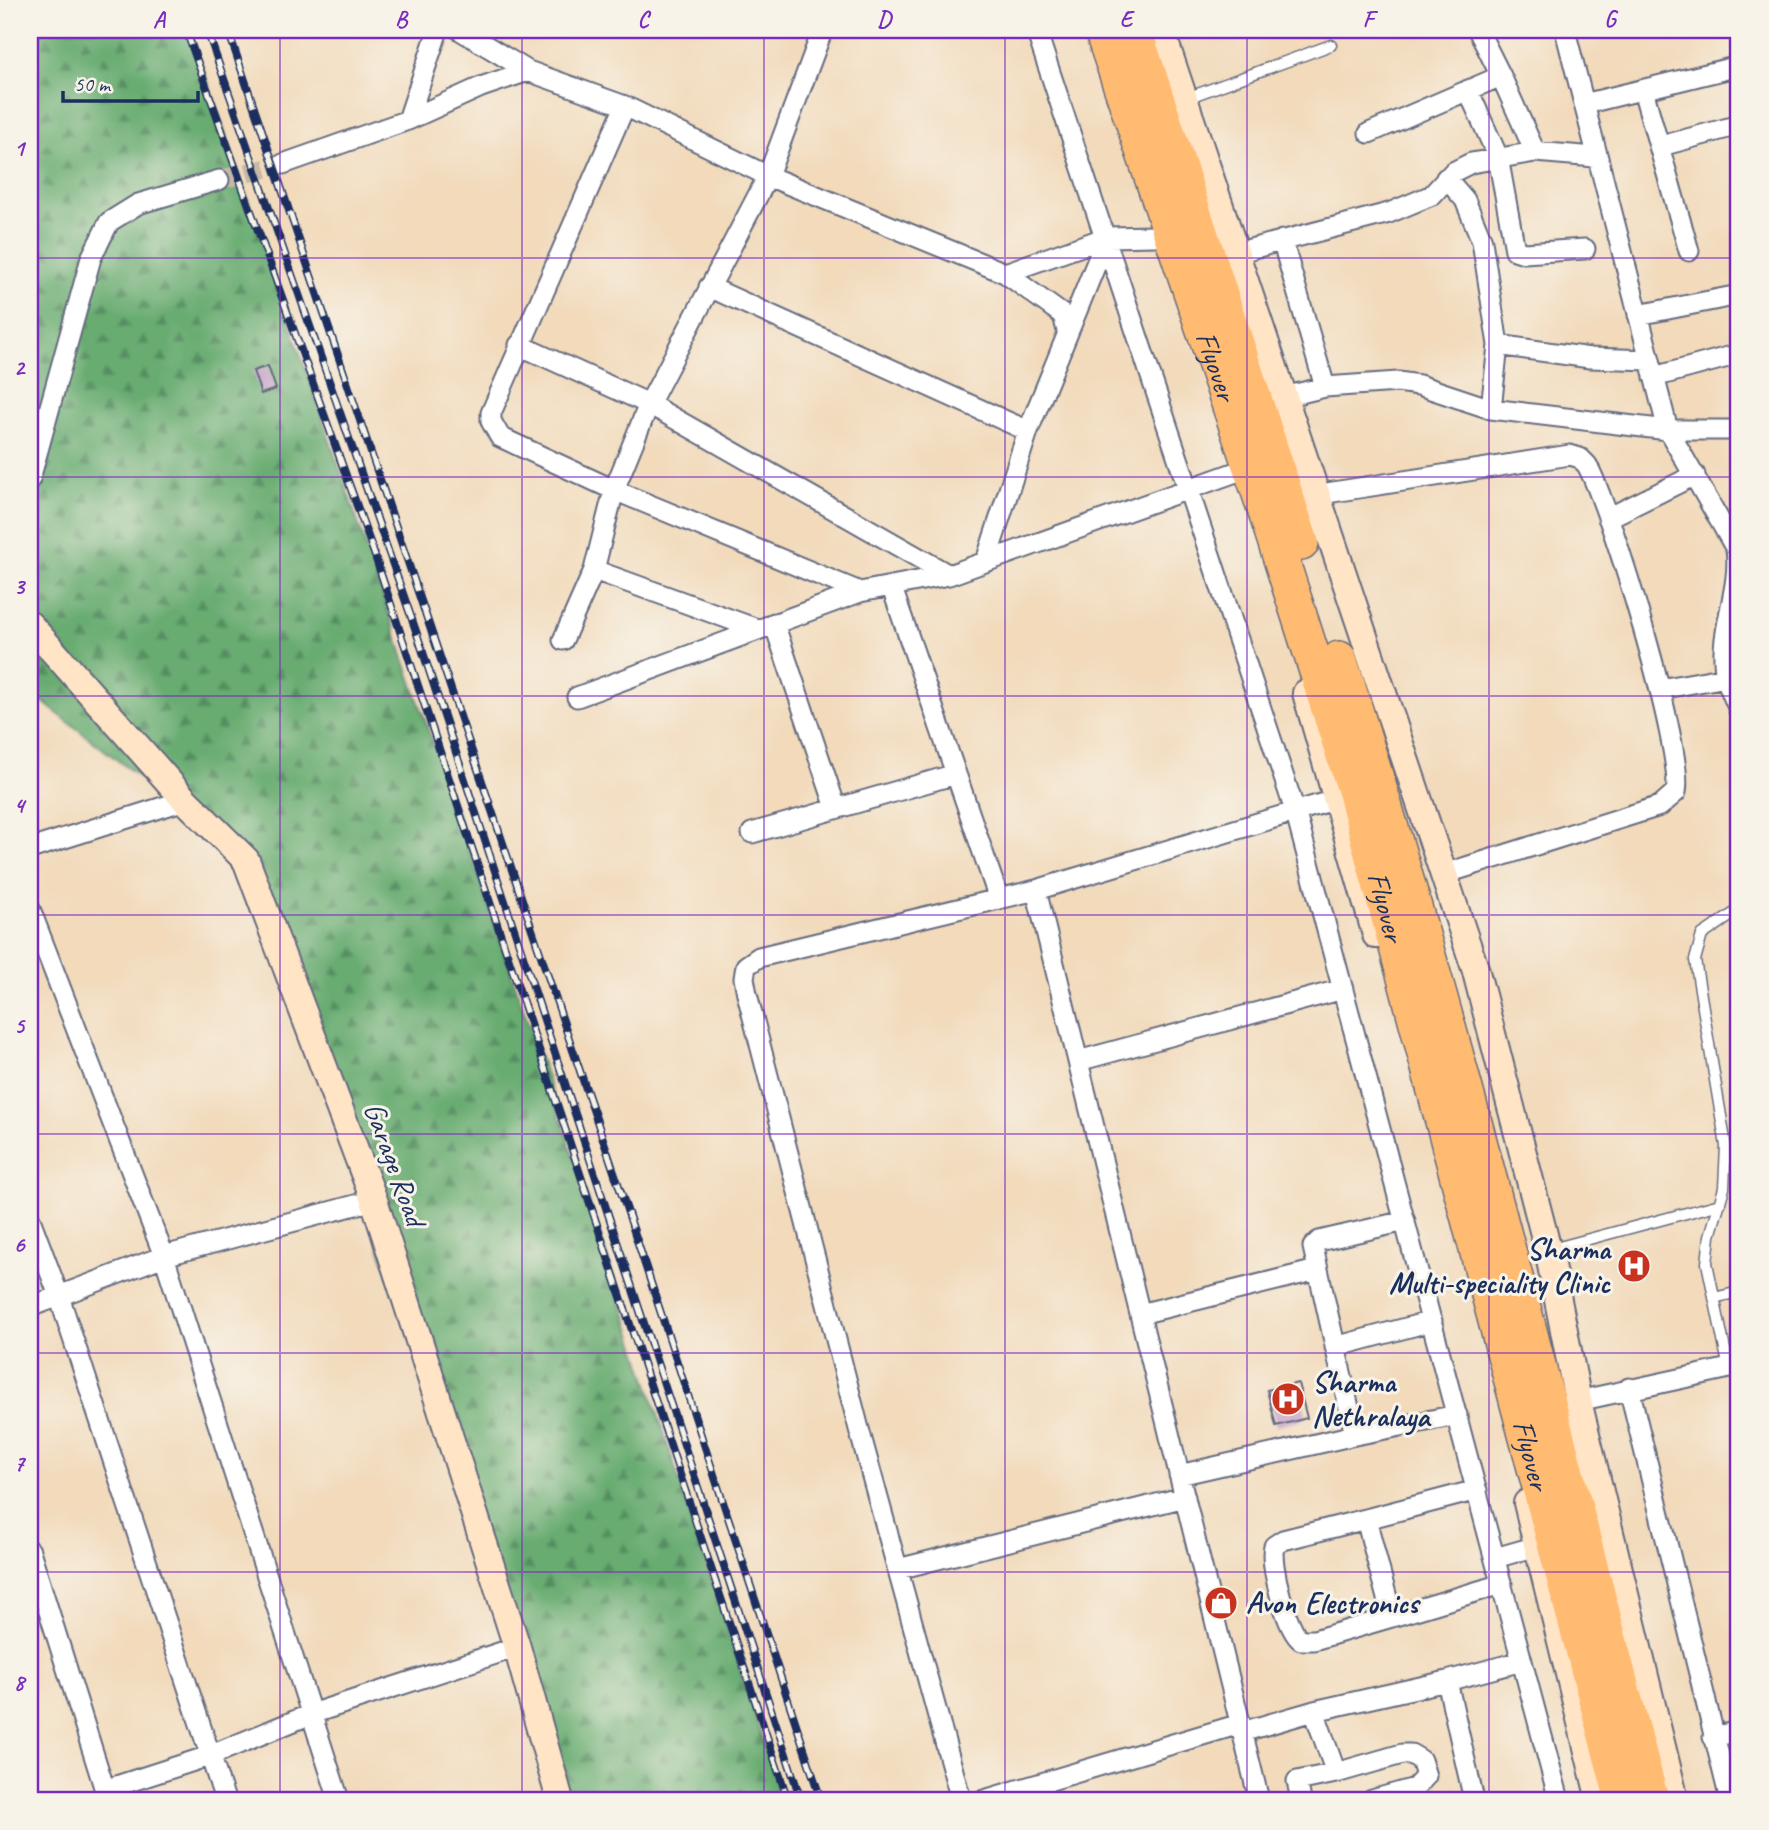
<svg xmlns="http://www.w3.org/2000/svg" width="1769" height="1830" viewBox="0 0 1769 1830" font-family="Caveat,sans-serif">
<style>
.forest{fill:url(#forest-firs);stroke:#416e68;stroke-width:2}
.building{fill:#c199c4}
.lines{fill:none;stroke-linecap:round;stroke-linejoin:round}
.street-tunnel{stroke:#c7b8a8;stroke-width:19;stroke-dasharray:19 10;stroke-linecap:butt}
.lane-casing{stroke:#666b7f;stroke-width:13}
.street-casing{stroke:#666b7f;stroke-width:23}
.secondary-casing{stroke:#666b7f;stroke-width:30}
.highway-casing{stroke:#666b7f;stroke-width:38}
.lane{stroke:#fff;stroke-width:10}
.street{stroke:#fff;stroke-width:19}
.secondary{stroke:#ffe4c6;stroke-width:26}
.highway{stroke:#febb71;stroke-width:35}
.rail-casing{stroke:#1b2f5e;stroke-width:8}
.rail{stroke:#f7f3e8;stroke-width:5;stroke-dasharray:16;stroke-linecap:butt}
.grid{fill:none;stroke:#7b2cbf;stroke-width:2;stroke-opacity:0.55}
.labels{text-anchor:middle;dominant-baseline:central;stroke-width:6;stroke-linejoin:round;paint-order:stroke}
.street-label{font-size:30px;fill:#1b2f5e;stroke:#f7f3e8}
.poi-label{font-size:30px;font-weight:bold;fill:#1b2f5e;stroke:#f7f3e8;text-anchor:start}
.neatline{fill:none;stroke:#7b2cbf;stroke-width:2.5}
.grid-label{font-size:23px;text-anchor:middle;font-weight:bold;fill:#7b2cbf}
</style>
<defs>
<pattern id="forest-firs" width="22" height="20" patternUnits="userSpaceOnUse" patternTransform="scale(1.75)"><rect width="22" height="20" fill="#67ac71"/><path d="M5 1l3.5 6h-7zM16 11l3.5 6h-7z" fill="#548c60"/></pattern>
</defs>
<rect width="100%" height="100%" fill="#f7f3e8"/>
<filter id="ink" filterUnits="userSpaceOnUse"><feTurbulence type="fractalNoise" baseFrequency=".0143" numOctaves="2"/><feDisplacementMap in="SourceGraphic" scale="14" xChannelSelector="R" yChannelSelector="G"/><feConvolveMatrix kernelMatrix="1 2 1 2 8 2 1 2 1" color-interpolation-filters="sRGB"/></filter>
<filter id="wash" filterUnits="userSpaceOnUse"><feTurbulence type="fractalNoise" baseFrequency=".00686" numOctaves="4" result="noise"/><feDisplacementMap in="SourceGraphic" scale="28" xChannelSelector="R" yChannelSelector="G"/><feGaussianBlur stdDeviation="1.57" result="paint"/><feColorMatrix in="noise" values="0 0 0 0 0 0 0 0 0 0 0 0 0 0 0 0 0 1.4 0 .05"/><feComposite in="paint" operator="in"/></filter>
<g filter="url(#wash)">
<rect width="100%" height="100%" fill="#f2dabb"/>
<path class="forest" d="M30,30H190L597,1225L782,1800H560L517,1647L246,860L30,692Z"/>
<g id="blocks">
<path class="building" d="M268,366L276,389L261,394L253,371Z
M1298,1383L1307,1418L1276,1426L1267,1390Z"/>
</g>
</g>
<g filter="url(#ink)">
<use href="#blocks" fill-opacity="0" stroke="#666b7f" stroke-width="2"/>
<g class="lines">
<path class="street-tunnel" d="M219,180L283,164"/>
<defs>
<path id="lane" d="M1184,99L1331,45
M1548,1250L1720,1204
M1714,1298L1739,1292
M1729,1369L1707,1263L1710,1236L1724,1188L1726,1146L1695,960L1702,935L1739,910"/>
<path id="street" d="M460,30L528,71
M1036,30L1296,814L1559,1800
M1478,30L1501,76
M1565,30L1668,430L1736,549C1742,592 1715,637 1727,680C1730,690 1735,700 1739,710
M1468,90L1498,157L1515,250L1524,253L1585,249
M1643,90L1689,251
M1584,104L1739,66
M625,106L491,413V421L500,437L614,490L860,592
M408,120L438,30
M1369,133L1501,76L1535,152
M1661,146L1739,125
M283,164L408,120L481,87L528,71L625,106L768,176L1005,273L1107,237L1155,236
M1446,178L1465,200L1482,241L1498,345L1491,409
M1282,240L1325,387
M1235,253L1389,213L1432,195L1453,172L1471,163L1535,152L1595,157
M1005,273L1063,315L1067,331
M709,287L1028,431
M1638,315L1739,295
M519,345L649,404L949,575
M1498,345L1590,358L1650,360
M1654,377L1739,354
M1284,397L1325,387L1398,382L1419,385L1491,409L1668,430H1739
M30,479L91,258L109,222L138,204L219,180
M1314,495L1570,455L1580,458L1587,465C1610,506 1685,753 1676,792L1660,806L1444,874
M1608,518L1695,475
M986,561L1028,431L1107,237
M594,570L757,629
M892,588L999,899
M774,623L836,808
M563,640L594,570L614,490L649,404L768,176L820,37
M1660,689L1738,675
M577,697L860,592L949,575L1236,472
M752,833L956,774
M30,849L185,800
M1036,890L1259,1800
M30,909L164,1256L339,1800
M1078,1061L1343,989
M30,1219L59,1296L225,1800
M30,1307L164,1256L374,1200
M1140,1314L1317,1270
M1335,1347L1432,1321
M1629,1388L1730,1800
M1578,1401L1739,1366
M1355,1435L1457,1415
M1179,1475L1355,1435L1313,1247L1319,1241L1405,1221
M1477,1490L1366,1519L1392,1617L1502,1584
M1366,1519L1283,1540L1274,1546C1269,1563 1287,1631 1301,1640H1314L1392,1617
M30,1551L108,1800
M1495,1558L1537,1546
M898,1569L1185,1497
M1447,1681L1522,1661
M1242,1732L1314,1711
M1713,1737L1739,1731
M1336,1773L1402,1754H1411L1421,1760L1426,1776L1415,1788L1372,1800
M104,1790L209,1756L311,1714L517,1647
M961,1800L859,1429L747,994L744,978L746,966L759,957L1036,890L1337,799
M984,1800L1240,1724
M1301,1800L1297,1781L1336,1773L1314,1711L1447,1681L1474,1800"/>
<path id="secondary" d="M1161,30L1475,968L1548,1250L1578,1401L1675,1800
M30,625L185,800L246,860L374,1200L517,1647L560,1800
M1306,693L1376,935
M1527,1503L1600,1800"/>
<g id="highway">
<path id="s1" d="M1102,30L1265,509L1356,793L1623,1800"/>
<path d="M1134,30L1301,543"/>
<path d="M1339,659C1459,1035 1550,1419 1651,1800"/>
</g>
</defs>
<use href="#lane" class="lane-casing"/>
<use href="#street" class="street-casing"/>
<use href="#secondary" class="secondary-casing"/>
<use href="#highway" class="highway-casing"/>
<use href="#lane" class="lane"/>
<use href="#street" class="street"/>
<use href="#secondary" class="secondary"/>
<use href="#highway" class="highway"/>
<defs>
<path id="rail" d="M186,30L375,556L788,1800
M207,30L416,631L801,1800
M228,30L628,1213L821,1800"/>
</defs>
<use href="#rail" class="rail-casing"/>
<use href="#rail" class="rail"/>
</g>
</g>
<path class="grid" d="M280,30V1800M522,30V1800M764,30V1800M1005,30V1800M1247,30V1800M1489,30V1800M30,258H1739M30,477H1739M30,696H1739M30,915H1739M30,1134H1739M30,1353H1739M30,1572H1739"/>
<defs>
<symbol id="hospital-disc" viewBox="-11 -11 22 22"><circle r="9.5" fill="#c8321e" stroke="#f7f3e8"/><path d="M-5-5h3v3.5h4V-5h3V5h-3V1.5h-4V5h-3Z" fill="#fff"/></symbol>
<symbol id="shop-disc" viewBox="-11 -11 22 22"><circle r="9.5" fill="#c8321e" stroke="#f7f3e8"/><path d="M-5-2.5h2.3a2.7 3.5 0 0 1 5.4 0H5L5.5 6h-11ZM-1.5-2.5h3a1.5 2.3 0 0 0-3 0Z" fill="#fff"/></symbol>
</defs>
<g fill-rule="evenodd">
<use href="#hospital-disc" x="1615" y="1247" width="38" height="38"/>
<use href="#hospital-disc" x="1269" y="1380" width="38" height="38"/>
<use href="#shop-disc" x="1202" y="1584" width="38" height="38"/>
</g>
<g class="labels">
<g class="street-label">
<text stroke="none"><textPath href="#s1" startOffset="355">Flyover</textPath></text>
<text stroke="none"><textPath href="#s1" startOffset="922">Flyover</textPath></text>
<text transform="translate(395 1164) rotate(70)">Garage Road</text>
<text stroke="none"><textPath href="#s1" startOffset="1489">Flyover</textPath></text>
</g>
<g class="poi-label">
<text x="1610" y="1249" text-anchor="end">Sharma<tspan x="1610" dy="34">Multi-speciality Clinic</tspan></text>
<text x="1312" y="1382">Sharma<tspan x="1312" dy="34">Nethralaya</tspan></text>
<text x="1246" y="1603">Avon Electronics</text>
</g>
</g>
<rect width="1769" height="1830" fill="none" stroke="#f7f3e8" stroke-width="77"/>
<path d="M63 91v10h135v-10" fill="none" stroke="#1b2f5e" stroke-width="3.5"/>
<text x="74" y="91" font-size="21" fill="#1b2f5e" stroke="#f7f3e8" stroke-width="5" paint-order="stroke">50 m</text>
<rect x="38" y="38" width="1692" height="1754" class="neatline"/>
<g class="grid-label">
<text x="159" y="27">A</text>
<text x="401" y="27">B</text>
<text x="643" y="27">C</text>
<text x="884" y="27">D</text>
<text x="1126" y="27">E</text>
<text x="1368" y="27">F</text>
<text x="1610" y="27">G</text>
<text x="19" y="156">1</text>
<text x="19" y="375">2</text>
<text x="19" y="594">3</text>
<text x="19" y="813">4</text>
<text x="19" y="1033">5</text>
<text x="19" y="1252">6</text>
<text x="19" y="1471">7</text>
<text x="19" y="1690">8</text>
</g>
</svg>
